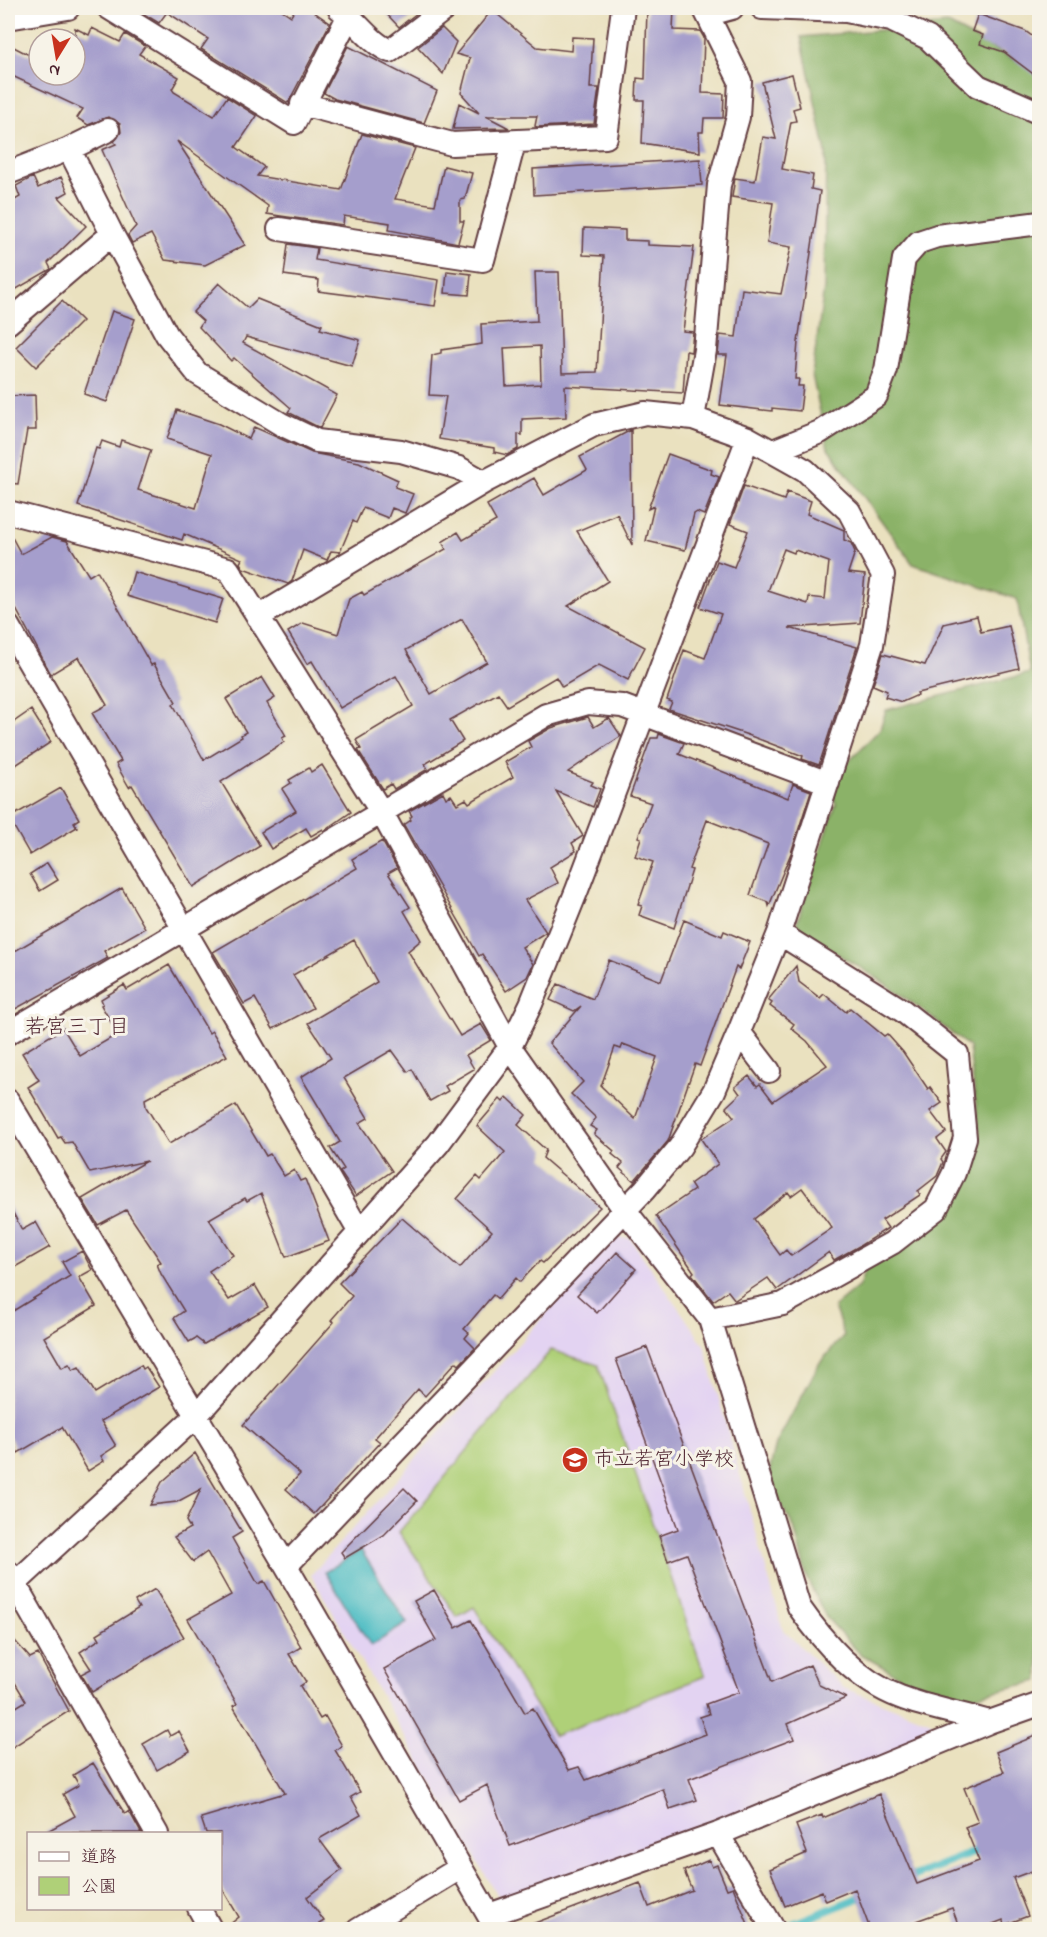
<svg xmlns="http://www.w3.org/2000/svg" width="1047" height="1937" viewBox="0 0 1047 1937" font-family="'Indie Flower','Klee One',sans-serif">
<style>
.built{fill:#e3d3f2}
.green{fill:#afd078;stroke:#7c7852;stroke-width:1.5}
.forest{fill:#8bb268;stroke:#6a684a;stroke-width:1.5}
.water{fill:#4fbdc4;stroke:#4c6e78;stroke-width:1.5}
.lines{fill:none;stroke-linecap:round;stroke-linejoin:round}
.stream{stroke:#4fbdc4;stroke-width:8}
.building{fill:#a59ecc;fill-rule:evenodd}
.minor-casing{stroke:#623c41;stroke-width:26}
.minor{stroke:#fff;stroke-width:22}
.labels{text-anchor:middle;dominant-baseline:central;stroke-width:6;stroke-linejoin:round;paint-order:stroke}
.poi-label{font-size:20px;fill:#4a1f2b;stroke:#f7f3e8;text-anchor:start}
.neighbourhood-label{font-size:21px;fill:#4a1f2b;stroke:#f7f3e8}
</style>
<rect width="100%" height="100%" fill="#f7f3e8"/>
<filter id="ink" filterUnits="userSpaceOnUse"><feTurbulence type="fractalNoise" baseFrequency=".0167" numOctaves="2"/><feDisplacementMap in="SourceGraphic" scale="12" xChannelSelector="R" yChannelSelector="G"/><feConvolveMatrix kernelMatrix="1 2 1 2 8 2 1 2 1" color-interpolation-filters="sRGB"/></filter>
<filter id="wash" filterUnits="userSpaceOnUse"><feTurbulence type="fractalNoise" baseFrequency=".008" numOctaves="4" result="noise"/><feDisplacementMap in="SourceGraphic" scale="24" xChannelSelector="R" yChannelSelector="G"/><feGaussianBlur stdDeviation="1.35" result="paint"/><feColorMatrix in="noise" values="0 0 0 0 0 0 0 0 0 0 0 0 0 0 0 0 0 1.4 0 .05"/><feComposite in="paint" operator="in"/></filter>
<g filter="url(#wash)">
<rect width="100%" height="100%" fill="#eae1bf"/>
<path class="built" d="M614,1238H630L704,1345L783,1630L844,1688L931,1722L938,1737L516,1900L497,1895L311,1575Z"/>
<path class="green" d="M551,1350L598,1365L705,1676L554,1736L474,1607L457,1617L399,1532Z"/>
<path class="forest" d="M948,24L1039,73V1681L965,1698L914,1685L860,1654L826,1617L807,1579L794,1527L779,1502L769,1473L776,1444L819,1364L844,1335L834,1307L859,1286L866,1266L945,1211L980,1139L969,1047C937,1021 904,995 869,973C844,957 818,945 796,925L836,804L828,783L880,729L886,710L1030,673L1017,599L913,564L828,448L812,375L824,288L826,153L801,37Z"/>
<path class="water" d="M361,1550L407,1623L371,1646L325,1572Z"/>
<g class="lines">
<path class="stream" d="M904,1880L985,1848
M778,1930L868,1894"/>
</g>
<g id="blocks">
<path class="building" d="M142,8H279L291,16L296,8H308L330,23L288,103L201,49L208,39L167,12L159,23L139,11Z
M381,8H420L422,9L399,27Z
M647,8H674L673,30L700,31L704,38L702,93L724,94L723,118H704L703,132H699L700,152L642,143L644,100H636L637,78L645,79Z
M492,10L537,47L571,51L572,37L593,38L590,88H599L594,124L537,127L535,126L537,116H486L509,128L453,129L459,103L479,113L461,93L470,58L456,54Z
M978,14L1025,31L1040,42V79L1004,52L980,44L983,35L972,31Z
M75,28L89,35L92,28L120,42L125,34L145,46L139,54L179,77L172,89L174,92L214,116L227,97L257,116L236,147L264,167L257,176L341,190L362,134L415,148L395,199L435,205L444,166L472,173L465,199L460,200V221H464L458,243L389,230L390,223L344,216L343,225L267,214L268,206L177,141L245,245L205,265L165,260L151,234L132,243L128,235L136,226L102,150L116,144L114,142L121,132L120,124L108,117L88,125L77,118L83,109L8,74V44L39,60V75H75Z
M442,28L456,42L443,74L418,47Z
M348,46L437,91L424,123L335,99L324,93Z
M792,74L800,107L793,109L796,121L791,122L782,169L813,175L811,189L820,191L798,342L795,379H799L798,386H803L800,411L772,408V411L720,405L727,355H718L720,335L736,337L742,289L781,294L791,247L767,243L773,203L732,197L735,178L755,181L763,137L776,139L762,82Z
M700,159L702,185L534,195L533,169Z
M33,177L38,188L61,177L68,192L59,197L86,226L48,263L51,269L8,294V251L14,248L8,235V204L20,197L16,186Z
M584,228L625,230V240L648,241V245L694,247L683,331L693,332L691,352L686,351L683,393L565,386L566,417L522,419V435L518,434V449L507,455L494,452V448L439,439L446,396L429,395L432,355L441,353V350L482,344L481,324L537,321L535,272H559L562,373L597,372L604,256L583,255ZM540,346L541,384L506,386L504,348Z
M288,244L317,248L315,260L439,280L435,306L318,291L319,280L284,275Z
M447,271L471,274L469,295L445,293Z
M219,283L248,308L257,299L322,325L320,329L360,340L352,366L246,337L243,343L337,395L320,428L288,412L291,408L234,358L231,361L199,327L203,321L193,312Z
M62,301L82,321L36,367L16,347Z
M112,311L135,319L107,402L84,394Z
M35,395L36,430H27L18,484L8,483V396Z
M177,410L219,424L249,439L254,427L312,453L359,462L398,480L395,487L413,494L405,513L392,508L388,518L363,508L356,523L353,521L340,552L331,551L327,560L303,550L292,581L288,584L243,568L240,563L242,559L184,534L182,540L78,506L96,448L99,449L102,441L119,447L121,440L151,450L138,490L196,508L212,454L167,439Z
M631,430L632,545L617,514L577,531L608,581L568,606L645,647L628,680L599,665L562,687L556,677L507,706L498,693L450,720L463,741L425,764L428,769L394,789L391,784L383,789L358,750L361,749L356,740L413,706L396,676L340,708L312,661L307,664L288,632L303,623L338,634L349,599L362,592L364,595L446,549L442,542L458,532L463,540L496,521L487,505L534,478L544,495L587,470L580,457ZM462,619L487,662L431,694L406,650Z
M668,454L712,470L711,474L719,477L704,515L697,512L694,514L685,550L646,541L654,506L648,509Z
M744,486L784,500L787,492L811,501L807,514L844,530V540L851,543L855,552L848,573L865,575L860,623L789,628L857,647L819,765L802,759L803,756L748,735L669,709L672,702L667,700L684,650L705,658L721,614L700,607L717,561L734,567L748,531L730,524ZM784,549L794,553L795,550L829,562L825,599L809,597L808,604L768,591Z
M8,530L21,554L52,537L67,541L89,576L97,571L151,665L154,664L176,702L173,704L204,760L242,737L241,735L246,732L226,699L262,677L275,698L267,703L286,736L282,738L284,742L221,782L260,846L193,887L132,785L129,787L116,764L121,761L92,713L107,705L79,657L51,674L8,594Z
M134,572L223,599L215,623L127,596Z
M977,616L981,632L1009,626L1019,668L917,693L918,695L902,702L885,697L887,691L873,685L883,654L925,665L944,624Z
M31,710L51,742L8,770V726Z
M588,717L594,727L609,718L621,736L568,772L593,782L591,785L600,789L593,807L556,791L583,836L572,843L576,851L550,867L558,883L525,900L546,932L522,947L533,964L527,977L506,991L482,954L479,956L404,825L411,820L410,818L412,816L409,811L443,792L446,798L451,795L457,804L466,799L469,803L513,777L505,762L531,747L528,741L551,728Z
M659,734L684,743L679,754L788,798L793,784L811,791L791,853L769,906L768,902L750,895L768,844L707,820L689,869L692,870L674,928L639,915L642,906L638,905L653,862L635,856L641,838L638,837L651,803L630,796L651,738H658Z
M322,765L351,812L324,831L323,829L311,836L306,828L271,849L261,832L296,811L282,789L291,783L289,780L309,768L311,772Z
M61,788L79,819L74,822L77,827L30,855L9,818Z
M382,841L397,868L388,873L410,907L404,911L421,940L408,951L460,1036L481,1024L491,1040L466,1055L474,1069L445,1086L448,1091L430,1101L412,1069L408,1072L392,1050L344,1078L368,1118L359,1123L392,1171L356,1196L340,1172L344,1169L330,1148L340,1142L301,1077L331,1058L308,1023L377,982L354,940L293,975L313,1008L273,1029L255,998L244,1004L213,952L357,868L352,859Z
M47,863L58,880L40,891L30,874Z
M122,888L145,928L104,951L108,958L8,1013V955Z
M684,920L722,936L724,931L750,942L739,969L736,967L700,1066L695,1064L668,1141L634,1181L619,1168L623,1163L612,1154L614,1151L594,1134L597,1130L590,1126L596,1118L571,1094L583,1082L549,1043L581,1006L574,1011L550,1000L558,984L593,999L609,960L661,981ZM623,1044L657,1057L635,1119L601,1086L615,1047L621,1049Z
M169,965L209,1033L212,1031L227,1056L145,1099L146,1107L169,1144L236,1105L266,1156L270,1154L284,1176L294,1170L300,1181L305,1179L329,1241L286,1257L261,1193L247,1201L245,1198L209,1219L233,1255L209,1271L229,1300L255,1285L268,1307L204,1344L196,1338L189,1342L174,1318L184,1311L161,1274L157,1264L161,1262L126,1210L98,1225L82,1199L147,1161L90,1173L72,1142L65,1143L61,1137L58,1138L28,1087L39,1080L22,1053L63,1028L80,1056L118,1034L101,1005L103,1004L101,999L124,985L127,990Z
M796,966L799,982L820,998L824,994L846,1012L850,1008L884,1036L887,1034L903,1052L928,1089L930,1087L942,1103L930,1111L946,1132L937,1139L946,1152L941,1159L943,1162L937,1176L918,1191L920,1195L882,1220L888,1228L861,1245L834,1260L829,1252L777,1290L768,1278L735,1300L728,1291L713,1301L692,1274L694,1272L656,1216L694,1190L690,1184L718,1164L701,1139L734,1117L726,1107L740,1094L735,1087L749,1076L757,1086L760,1084L773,1101L827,1065L807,1041L791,1028L794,1024L770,1006L772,1003L768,1000ZM802,1188L832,1228L791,1256L786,1250L780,1255L754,1219L788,1192L791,1196Z
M507,1097L526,1115L518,1125L546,1150L543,1158L600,1207L543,1263L540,1261L520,1282L516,1278L498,1299L493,1295L464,1329L469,1333L465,1338L475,1348L459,1365L456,1362L425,1396L418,1389L375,1438L380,1442L314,1514L286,1489L300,1474L243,1425L334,1322L331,1320L352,1296L339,1283L402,1218L460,1268L492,1231L457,1199L477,1176L481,1180L505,1152L477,1126L500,1099L503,1102Z
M8,1203L22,1230L36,1222L50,1247L8,1271Z
M82,1251L92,1270L79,1277L96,1306L44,1337L62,1368L69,1364L73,1370L79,1367L95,1393L141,1365L143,1369L146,1367L159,1387L101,1421L116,1446L101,1456L104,1461L88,1471L62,1427L18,1453L8,1434V1314L70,1276L62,1262Z
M617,1252L636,1269L597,1313L577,1295Z
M647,1347L772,1682L810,1665L819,1685L846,1698L788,1724L794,1739L689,1779L697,1800L670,1809L663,1789L510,1846L487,1785L459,1800L384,1669L436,1640L414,1601L434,1590L456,1628L471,1620L525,1713L533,1708L569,1770L579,1767L586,1780L706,1734L700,1717L709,1714L706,1704L739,1692L687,1554L668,1561L659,1536L678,1529L616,1359Z
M195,1453L242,1532L232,1538L258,1584L264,1581L301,1647L289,1654L306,1682L300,1686L320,1719L325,1716L342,1746L335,1750L360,1792L351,1797L361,1815L319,1839L342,1870L307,1897L324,1921L311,1929H224L239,1917L220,1885V1833H206L201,1818L285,1793L233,1706L237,1704L188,1619L231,1595L207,1552L193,1562L174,1537L190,1528L186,1521L201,1489L177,1502L150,1505L162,1482Z
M404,1488L417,1501L384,1535L345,1558L341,1552Z
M155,1589L184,1637L92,1692L81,1674L91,1669L80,1652L100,1639L97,1634L139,1608L135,1601Z
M8,1633L30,1658L38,1654L69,1711L8,1750V1712L26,1701L8,1671Z
M167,1730L170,1736L179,1731L190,1751L157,1770L143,1744Z
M1040,1734V1868L1013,1878L1028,1916L1004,1925L1003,1920L980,1929H960L952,1908L916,1921L919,1929H870L855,1889L826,1901L822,1891L785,1906L770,1869L807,1853L796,1825L822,1815L823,1818L879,1794L917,1884L979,1861L965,1827L978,1822L964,1788L1004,1772L996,1752Z
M93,1763L125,1814L129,1811L141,1833H44L75,1816L63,1794L79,1785L73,1775Z
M709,1860L712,1867L717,1865L727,1889L733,1887L750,1929H519L640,1883L649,1907L692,1890L684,1871Z"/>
</g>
</g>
<g filter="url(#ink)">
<use href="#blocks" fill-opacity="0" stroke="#623c41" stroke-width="1.5"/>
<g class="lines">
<defs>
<path id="minor" d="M109,8L294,123L349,15
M339,8C357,21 370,43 390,51L446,8
M762,8L846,11L891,20L928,38L978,86L1040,113
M710,14L732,8
M8,18L68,8
M302,104L452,144L606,137L623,8
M69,149L112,234L167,335L197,373L281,424L317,441L401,451L459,468L484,482
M8,173L69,149L108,130
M279,229L483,260L514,143
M8,323L112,234
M693,418L705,350L719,185L738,117L740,81L704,8
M773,451L820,432L876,396L886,370L904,259L919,242L937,236L1040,223
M8,512L228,569L382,813L510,1047L624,1209L710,1319L799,1607C825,1644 857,1681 900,1697C928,1708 960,1713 989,1722
M258,617L484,482L594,425L645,413L693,418L748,438L805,470L849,511L883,575L872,645L779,933L739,1032L714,1091L680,1147L645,1189L286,1566
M8,626L359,1231
M739,1032L769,1071
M8,1033L546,715L588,703L622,706L828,783
M8,1101L286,1566L497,1930
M710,1319L783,1304L892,1243L936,1209L954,1173L965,1138L957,1054L903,1011L779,933
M8,1572L157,1834
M8,1590L196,1416L438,1144L510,1047L531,1004L577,890L748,438
M718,1834L774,1930
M199,1908L211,1930
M489,1915L718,1834L989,1722L1040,1704
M358,1930L460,1868"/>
</defs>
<use href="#minor" class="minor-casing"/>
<use href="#minor" class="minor"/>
</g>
</g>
<defs>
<symbol id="school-disc" viewBox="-11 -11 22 22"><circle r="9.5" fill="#c8321e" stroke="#f7f3e8"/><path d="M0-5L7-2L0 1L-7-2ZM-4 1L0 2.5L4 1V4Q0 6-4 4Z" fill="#fff"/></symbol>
</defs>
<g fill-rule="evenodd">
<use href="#school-disc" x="560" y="1445" width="30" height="30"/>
</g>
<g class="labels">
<g class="poi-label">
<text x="594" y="1460">市立若宮小学校</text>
</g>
<g class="neighbourhood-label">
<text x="77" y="1028">若宮三丁目</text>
</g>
</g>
<rect width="1047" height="1937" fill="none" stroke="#f7f3e8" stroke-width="30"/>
<rect x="27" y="1832" width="195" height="78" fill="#f7f3e8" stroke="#b29e9c" stroke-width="1.5"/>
<rect x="39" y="1852" width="30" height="9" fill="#ffffff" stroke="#b29e9c" stroke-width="1.5"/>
<text x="81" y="1862" font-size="18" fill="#4a1f2b">道路</text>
<rect x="39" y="1877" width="30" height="18" fill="#afd078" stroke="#b29e9c" stroke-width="1.5"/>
<text x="81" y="1892" font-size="18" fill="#4a1f2b">公園</text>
<g transform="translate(57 57) rotate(191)"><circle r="28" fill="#f7f3e8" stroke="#b29e9c" stroke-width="1.5"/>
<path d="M0-4.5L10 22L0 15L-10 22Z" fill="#c8321e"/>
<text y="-9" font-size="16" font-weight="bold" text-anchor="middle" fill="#4a1f2b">N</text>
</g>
</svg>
